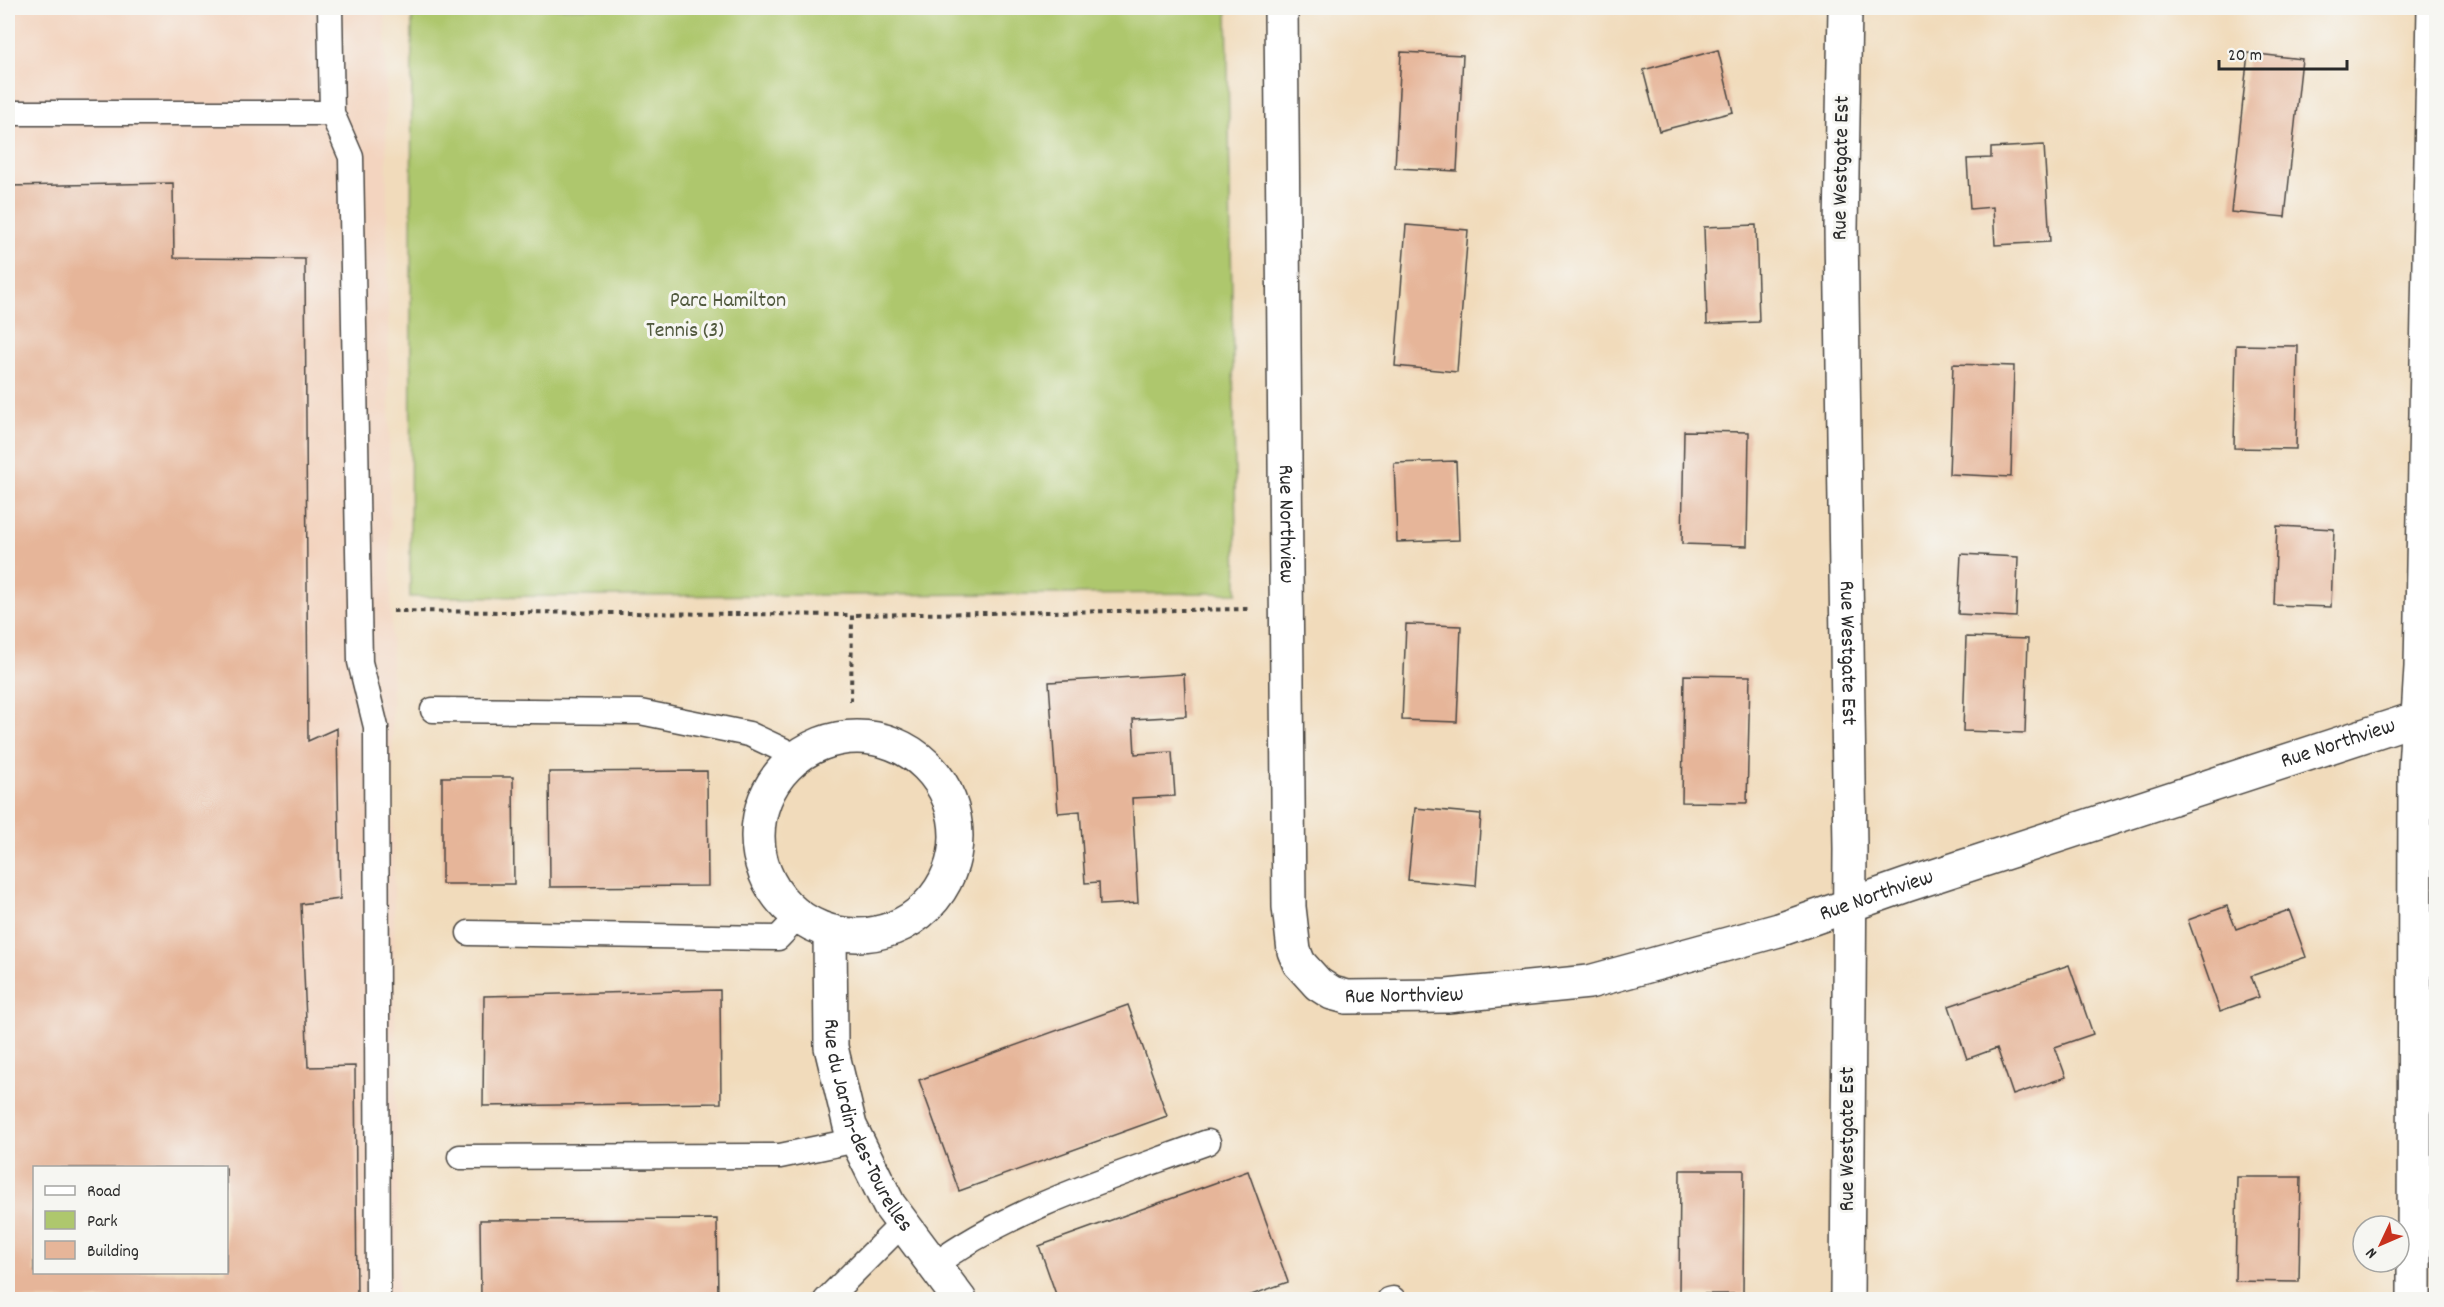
<svg xmlns="http://www.w3.org/2000/svg" width="2444" height="1307" viewBox="0 0 2444 1307" font-family="Dekko,sans-serif">
<style>
.built{fill:#f3d4bf;fill-rule:evenodd}
.green{fill:#aec76d;stroke:#6c794c;stroke-width:1.5}
.building{fill:#e6b599;fill-rule:evenodd}
.lines{fill:none;stroke-linecap:round;stroke-linejoin:round}
.lane-casing{stroke:#494541;stroke-width:27}
.street-casing{stroke:#494541;stroke-width:36}
.path{stroke:#494541;stroke-width:4;stroke-dasharray:4.5 4.5;stroke-linecap:butt}
.lane{stroke:#fff;stroke-width:24}
.street{stroke:#fff;stroke-width:33}
.labels{text-anchor:middle;dominant-baseline:central;stroke-width:6;stroke-linejoin:round;paint-order:stroke}
.street-label{font-size:22px;fill:#2b2b2b;stroke:#f6f6f2}
.park-label{font-size:22px;fill:#525a3f;stroke:#f6f6f2}
</style>
<rect width="100%" height="100%" fill="#f6f6f2"/>
<filter id="ink" filterUnits="userSpaceOnUse"><feTurbulence type="fractalNoise" baseFrequency=".0167" numOctaves="2"/><feDisplacementMap in="SourceGraphic" scale="12" xChannelSelector="R" yChannelSelector="G"/><feConvolveMatrix kernelMatrix="1 2 1 2 8 2 1 2 1" color-interpolation-filters="sRGB"/></filter>
<filter id="wash" filterUnits="userSpaceOnUse"><feTurbulence type="fractalNoise" baseFrequency=".008" numOctaves="4" result="noise"/><feDisplacementMap in="SourceGraphic" scale="24" xChannelSelector="R" yChannelSelector="G"/><feGaussianBlur stdDeviation="1.35" result="paint"/><feColorMatrix in="noise" values="0 0 0 0 0 0 0 0 0 0 0 0 0 0 0 0 0 1.4 0 .05"/><feComposite in="paint" operator="in"/></filter>
<g filter="url(#wash)">
<rect width="100%" height="100%" fill="#f1dbbb"/>
<path class="built" d="M8,8H385L398,1299H8ZM34,1168H226V1272H34Z"/>
<path class="green" d="M412,8H1227L1237,593L410,597Z"/>
<g id="blocks">
<path class="building" d="M1718,50L1733,112L1659,131L1643,70Z
M1401,52L1463,55L1457,171L1395,168Z
M2248,53L2302,59L2285,217L2231,212Z
M2044,145L2050,242L1995,245L1993,207L1970,209L1967,159L1991,158V148Z
M173,183L174,258L305,259L308,741L337,728L340,899L301,904L308,1067L355,1066L357,1300H8V186ZM34,1168H226V1272H34Z
M1406,225L1468,230L1457,372L1395,366Z
M1756,225L1759,322L1707,324L1704,227Z
M2236,345L2298,346L2296,449L2234,448Z
M1953,364L2014,366L2011,477L1949,474Z
M1684,431L1749,432L1747,546L1682,544Z
M1456,461L1459,540L1397,542L1394,463Z
M2277,526L2334,529L2331,607L2274,605Z
M1961,554L2018,557L2016,617L1958,614Z
M1406,624L1461,626L1457,722L1402,720Z
M1966,637L2028,639L2025,733L1963,731Z
M1184,674L1186,716L1133,719L1135,754L1172,752L1175,796L1132,798L1138,903L1100,905L1099,882L1085,883L1080,811L1058,813L1049,682Z
M1684,675L1750,676L1747,803L1682,802Z
M707,771L708,886L550,887L549,772Z
M442,777H513L514,884H442Z
M1415,808L1481,814L1476,886L1408,880Z
M2227,906L2236,929L2289,910L2306,957L2251,976L2259,997L2220,1011L2188,920Z
M2069,965L2093,1034L2055,1047L2066,1077L2013,1095L1997,1048L1967,1059L1949,1006Z
M720,990L721,1103L483,1106L484,996Z
M1128,1005L1167,1116L959,1191L919,1080Z
M1680,1170H1744L1743,1294H1679Z
M1248,1171L1288,1282L1237,1300H1058L1039,1246Z
M2237,1177H2301L2299,1282L2235,1281Z
M717,1219L718,1300H481L480,1220Z"/>
</g>
</g>
<g filter="url(#ink)">
<use href="#blocks" fill-opacity="0" stroke="#494541" stroke-width="1.5"/>
<g class="lines">
<defs>
<path id="lane" d="M8,113H332L330,8
M332,113L351,157L360,662L376,727L378,1300
M433,710L640,712L749,734L798,757
M469,933L778,938L799,916
M460,1157L780,1156L857,1140
M934,1265C1015,1206 1114,1177 1208,1142
M826,1300L903,1223
M1389,1300L1393,1299"/>
<g id="street">
<path id="s1" d="M1281,8L1289,907L1294,951L1299,963L1318,984L1332,993L1347,997L1447,996L1589,982L1779,930L1907,885L2436,712"/>
<path id="s2" d="M1845,8L1841,228L1850,849L1847,1300"/>
<circle cx="857" cy="836" r="99"/>
<path id="s3" d="M830,932L831,1047L850,1126L889,1205L960,1300"/>
<path d="M2414,1300L2415,767L2421,667L2434,8"/>
</g>
</defs>
<use href="#lane" class="lane-casing"/>
<use href="#street" class="street-casing"/>
<path class="path" d="M393,611L852,615
M851,701L852,615L1248,609"/>
<use href="#lane" class="lane"/>
<use href="#street" class="street"/>
</g>
</g>
<g class="labels">
<g class="street-label">
<text transform="translate(1842 168) rotate(-89)">Rue Westgate Est</text>
<text stroke="none"><textPath href="#s1" startOffset="516">Rue Northview</textPath></text>
<text stroke="none"><textPath href="#s2" startOffset="645">Rue Westgate Est</textPath></text>
<text stroke="none"><textPath href="#s1" startOffset="2046">Rue Northview</textPath></text>
<text stroke="none"><textPath href="#s1" startOffset="1560">Rue Northview</textPath></text>
<text stroke="none"><textPath href="#s1" startOffset="1074">Rue Northview</textPath></text>
<text stroke="none"><textPath href="#s3" startOffset="201">Rue du Jardin-des-Tourelles</textPath></text>
<text transform="translate(1848 1139) rotate(-90)">Rue Westgate Est</text>
</g>
<g class="park-label">
<text x="728" y="301">Parc Hamilton</text>
<text x="685" y="331">Tennis (3)</text>
</g>
</g>
<rect width="2444" height="1307" fill="none" stroke="#f6f6f2" stroke-width="30"/>
<rect x="33" y="1166" width="195" height="108" fill="#f6f6f2" stroke="#a5a5a2" stroke-width="1.5"/>
<rect x="45" y="1186" width="30" height="9" fill="#ffffff" stroke="#a5a5a2" stroke-width="1.5"/>
<text x="87" y="1196" font-size="18" fill="#2b2b2b">Road</text>
<rect x="45" y="1211" width="30" height="18" fill="#aec76d" stroke="#a5a5a2" stroke-width="1.5"/>
<text x="87" y="1226" font-size="18" fill="#2b2b2b">Park</text>
<rect x="45" y="1241" width="30" height="18" fill="#e6b599" stroke="#a5a5a2" stroke-width="1.5"/>
<text x="87" y="1256" font-size="18" fill="#2b2b2b">Building</text>
<g transform="translate(2381 1244) rotate(226)"><circle r="28" fill="#f6f6f2" stroke="#a5a5a2" stroke-width="1.5"/>
<path d="M0-4.5L10 22L0 15L-10 22Z" fill="#c8321e"/>
<text y="-9" font-size="16" font-weight="bold" text-anchor="middle" fill="#2b2b2b">N</text>
</g>
<path d="M2219 60v9h128v-9" fill="none" stroke="#2b2b2b" stroke-width="3"/>
<text x="2228" y="60" font-size="18" fill="#2b2b2b" stroke="#f6f6f2" stroke-width="4.5" paint-order="stroke">20 m</text>
</svg>
